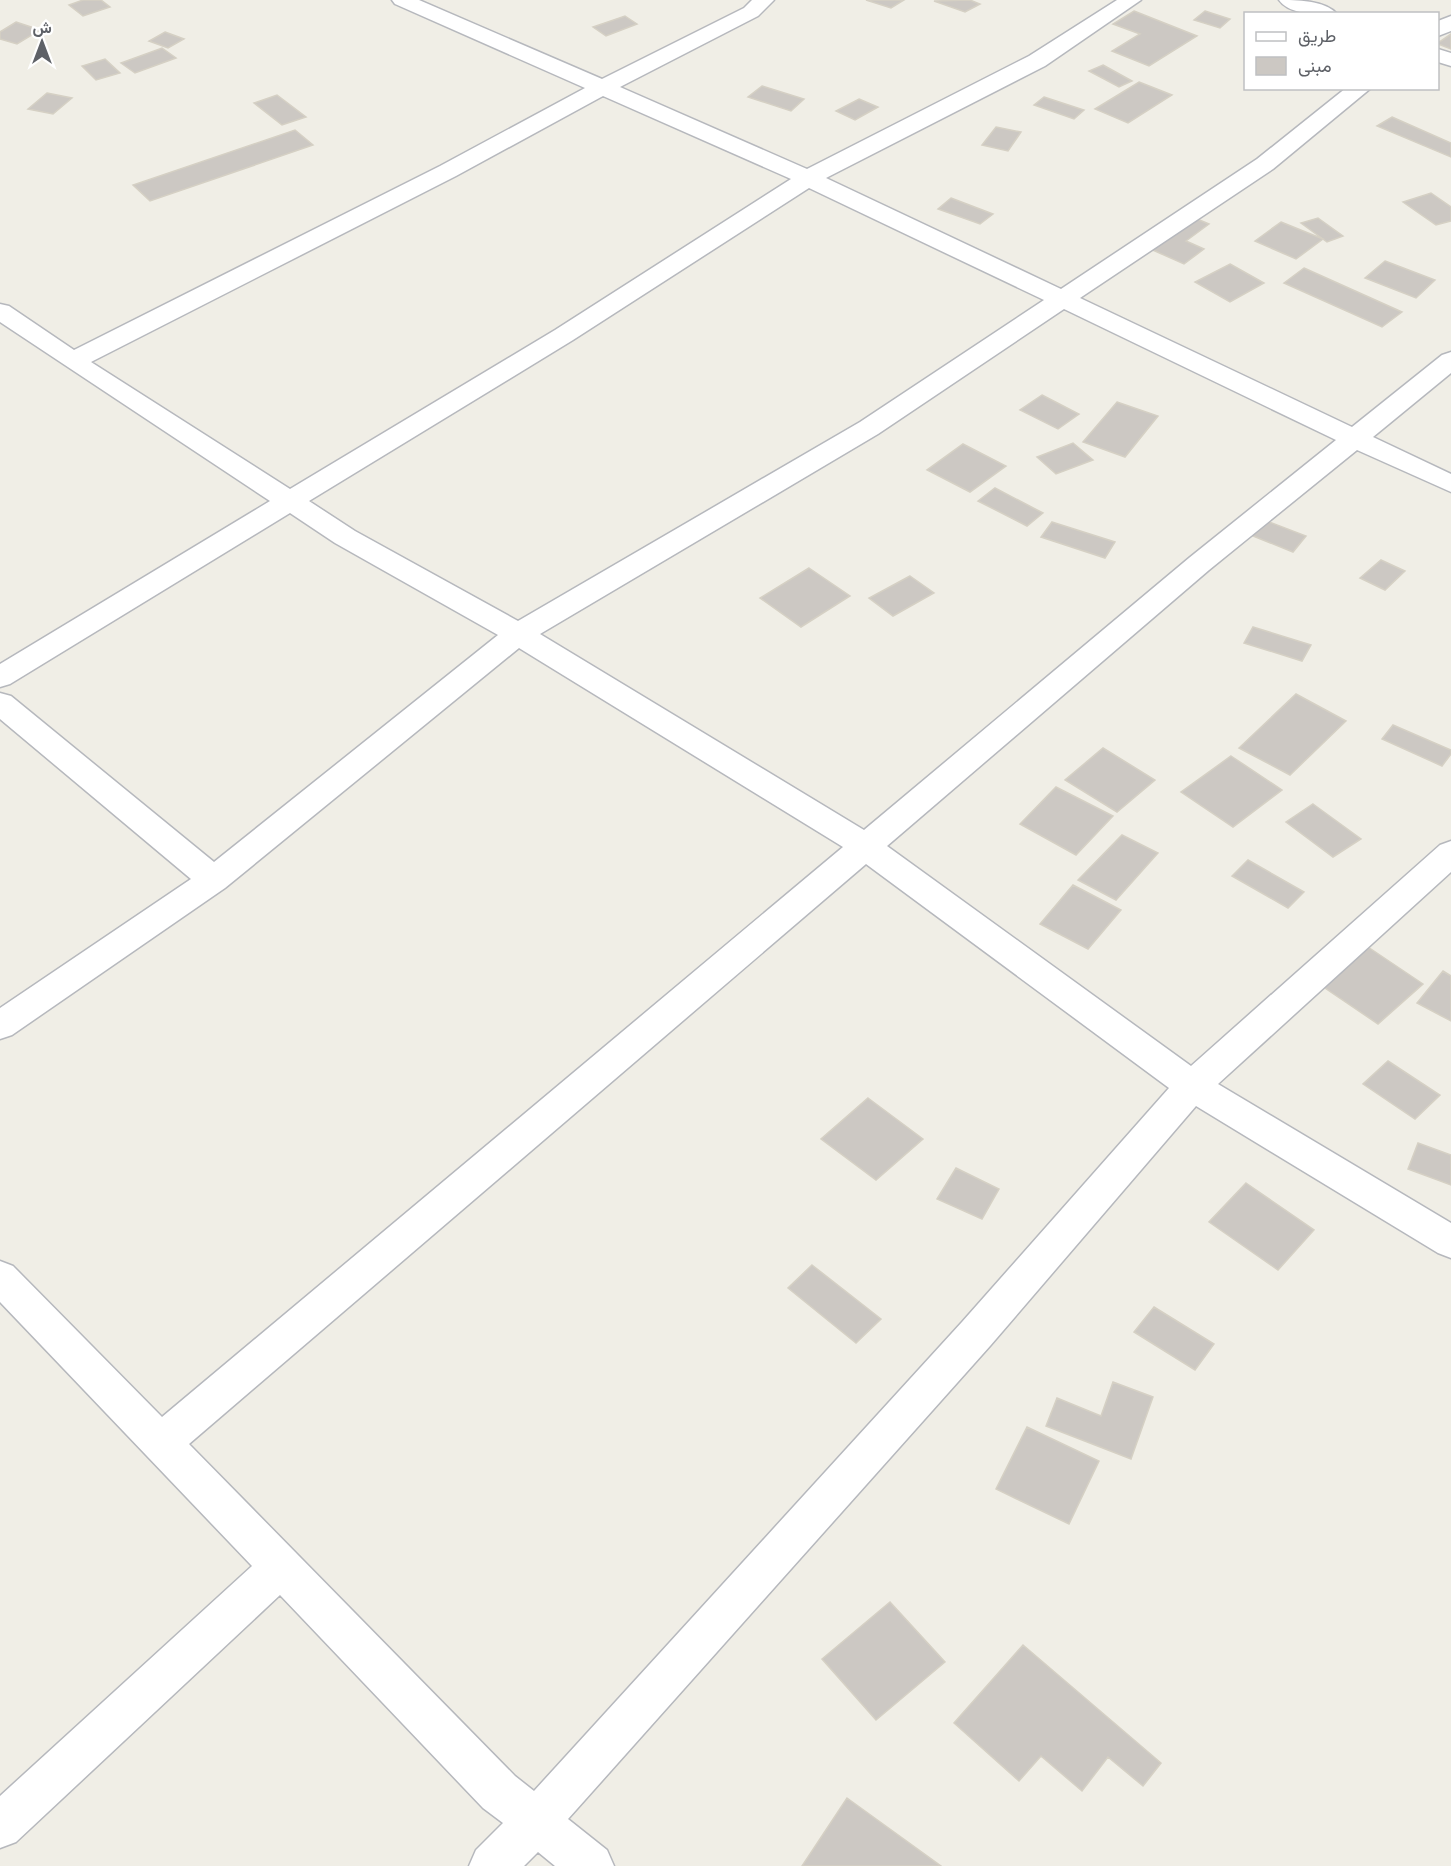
<svg xmlns="http://www.w3.org/2000/svg" width="1451" height="1866" viewBox="0 0 1451 1866" font-family="Poppins,Vazirmatn,sans-serif">
<style>
.building{fill:#ccc8c3;stroke:#d5d0c4;stroke-width:1.5}
.lines{fill:none;stroke-linecap:round;stroke-linejoin:round}
.minor-casing{stroke:#b6b8bd;stroke-width:3}
.minor{fill:#fff;fill-rule:evenodd}
</style>
<rect width="100%" height="100%" fill="#f0eee6"/>
<path class="building" d="M83,0H101L110,7L83,16L69,5Z
M866,0H904L891,8Z
M970,0L980,4L965,12L934,1Z
M1134,11L1197,36L1149,66L1112,51L1140,34L1113,24Z
M1205,11L1230,19L1220,28L1194,20Z
M625,16L637,24L606,36L593,27Z
M16,22L40,30L17,44L0,39V32Z
M165,32L184,39L168,48L149,41Z
M1451,34V49L1438,44V43Z
M162,48L176,58L135,73L121,63Z
M105,59L120,73L96,80L82,66Z
M1103,65L1132,81L1119,87L1089,71Z
M1139,82L1172,95L1128,123L1095,109Z
M762,86L804,99L791,111L748,97Z
M47,93L72,98L53,114L28,109Z
M277,95L306,117L282,125L254,103Z
M1044,97L1084,110L1074,119L1034,105Z
M859,99L878,107L855,120L836,111Z
M1392,117L1451,143V157L1377,126Z
M996,127L1021,132L1008,151L982,145Z
M295,130L313,145L150,201L133,185Z
M1431,193L1451,207V221L1436,225L1403,202Z
M951,198L993,214L980,224L938,209Z
M1190,216L1209,224L1186,241L1204,249L1184,264L1146,247Z
M1318,218L1343,236L1327,242L1301,223Z
M1281,222L1323,239L1296,259L1255,241Z
M1385,261L1435,280L1416,298L1365,278Z
M1230,264L1264,283L1230,302L1195,282Z
M1304,268L1402,312L1382,327L1284,283Z
M1042,395L1079,414L1058,429L1020,410Z
M1117,402L1158,416L1125,457L1083,442Z
M1073,443L1093,460L1056,474L1037,457Z
M963,444L1006,466L970,492L927,470Z
M995,488L1043,513L1027,526L978,501Z
M1256,517L1306,536L1293,552L1243,532Z
M1052,522L1115,542L1105,558L1041,537Z
M1381,560L1405,571L1385,590L1360,578Z
M809,568L850,596L801,627L760,598Z
M910,576L934,593L893,616L869,598Z
M1253,627L1311,645L1302,661L1244,643Z
M1296,694L1346,721L1290,775L1239,748Z
M1393,725L1451,750V754L1442,766L1382,739Z
M1103,748L1155,780L1117,812L1065,780Z
M1231,756L1282,790L1233,827L1181,792Z
M1056,787L1113,816L1076,855L1020,824Z
M1313,804L1361,839L1333,857L1286,822Z
M1122,835L1158,853L1116,900L1078,880Z
M1248,860L1304,892L1288,908L1232,876Z
M1073,885L1121,910L1088,949L1040,924Z
M1362,943L1423,984L1378,1024L1316,982Z
M1443,971L1451,976V1021L1417,1003Z
M1388,1061L1440,1095L1415,1119L1363,1084Z
M868,1098L923,1139L876,1180L821,1139Z
M1418,1143L1451,1155V1185L1408,1169Z
M956,1168L999,1189L982,1219L937,1199Z
M1246,1183L1314,1230L1278,1270L1209,1222Z
M812,1265L881,1319L856,1343L788,1288Z
M1154,1307L1214,1344L1195,1370L1134,1332Z
M1113,1382L1153,1397L1131,1459L1046,1426L1057,1398L1101,1416Z
M1027,1427L1099,1461L1069,1524L996,1489Z
M890,1602L945,1662L876,1720L822,1659Z
M1023,1645L1161,1763L1143,1786L1108,1757L1082,1791L1041,1756L1019,1781L954,1723Z
M847,1798L941,1866H802Z"/>
<g class="lines">
<defs>
<path id="minor" d="M392,0H419L602,79L744,8L752,0H774L758,16L620,87L807,169L1029,56L1117,0H1141L1045,66L826,178L1061,289L1257,159L1346,88H1371L1273,169L1080,298L1352,427L1442,355L1451,352V373L1373,437L1451,474V492L1357,450L1209,570L887,846L1191,1066L1440,845L1451,841V872L1218,1084L1451,1223V1258L1438,1253L1196,1106L990,1346L568,1819L607,1850L614,1866H555L538,1852L524,1866H469L476,1850L503,1823L483,1808L280,1595L16,1842L0,1848V1796L252,1566L0,1302V1261L13,1266L162,1417L843,847L519,648L225,888L12,1035L0,1039V1008L191,879L0,719V693L11,696L214,862L498,635L335,543L290,513L10,684L0,687V664L270,501L0,322V304L9,306L74,350L440,166L585,88L395,4ZM603,96L791,179L555,330L290,489L91,362L456,176ZM809,188L1044,300L860,422L518,621L355,531L309,501L573,340ZM1064,309L1336,440L1189,558L864,830L540,634L878,434ZM866,864L1169,1088L962,1322L534,1791L515,1776L189,1444Z
M1279,0C1296,0 1325,0 1337,14C1320,14 1290,16 1279,0Z
M1451,16V31L1438,36V21Z
M1438,49L1451,53V66L1438,62Z"/>
</defs>
<use href="#minor" class="minor-casing"/>
<use href="#minor" class="minor"/>
</g>
<rect x="1244" y="12" width="195" height="78" fill="#ffffff" stroke="#bfc0c2" stroke-width="1.5"/>
<rect x="1256" y="32" width="30" height="9" fill="#ffffff" stroke="#bfc0c2" stroke-width="1.5"/>
<text x="1298" y="42" font-size="18" fill="#5e6167">طريق</text>
<rect x="1256" y="57" width="30" height="18" fill="#ccc8c3" stroke="#bfc0c2" stroke-width="1.5"/>
<text x="1298" y="72" font-size="18" fill="#5e6167">مبنى</text>
<g transform="translate(42 42)" stroke="#ffffff" stroke-width="4.5" paint-order="stroke">
<path d="M0-4.5L10 22L0 15L-10 22Z" fill="#5e6167"/>
<text y="-9" font-size="16" font-weight="bold" text-anchor="middle" fill="#5e6167">ش</text>
</g>
</svg>
